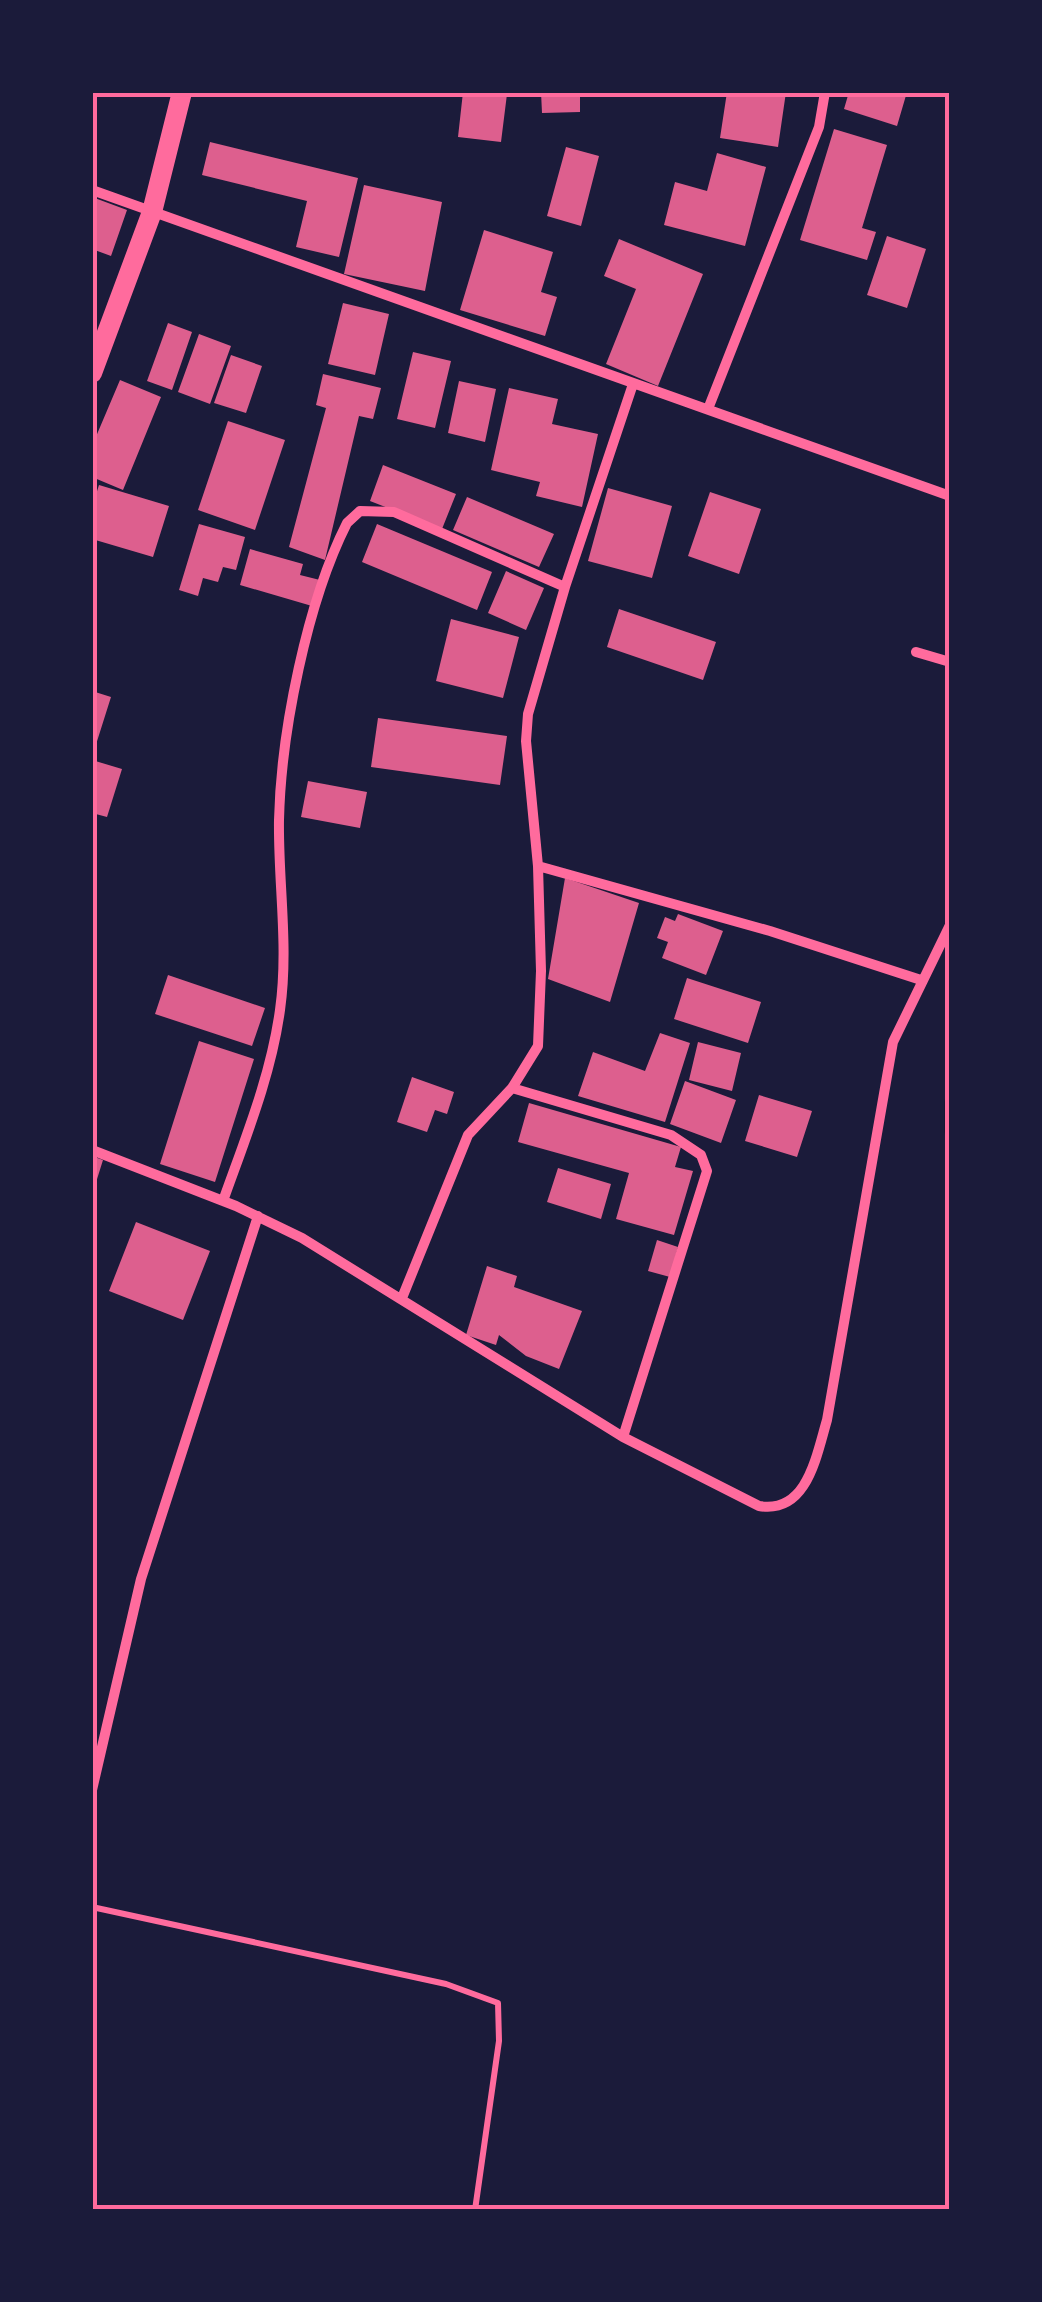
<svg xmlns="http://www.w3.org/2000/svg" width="1042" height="2302" viewBox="0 0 1042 2302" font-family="'Nunito Sans',sans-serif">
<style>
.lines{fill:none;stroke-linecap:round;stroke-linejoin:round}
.stream{stroke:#12122b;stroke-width:11}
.building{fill:#dd5f8e}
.path{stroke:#ff6b9d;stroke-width:6}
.minor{stroke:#ff6b9d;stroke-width:10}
.secondary{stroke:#ff6b9d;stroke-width:20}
.neatline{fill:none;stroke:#ff6b9d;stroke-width:4}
</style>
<rect width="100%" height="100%" fill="#1b1b3a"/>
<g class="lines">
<path class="stream" d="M950,1102V1132"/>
</g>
<path class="building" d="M463,92L507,94L501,142L458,137Z
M541,92H580V112L542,113Z
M727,92H786L778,147L720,138Z
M849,92H907L897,126L844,109Z
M834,129L887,145L862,228L876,232L867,260L800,240Z
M210,142L358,178L339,257L296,247L307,201L202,175Z
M566,147L599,156L581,226L547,216Z
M717,153L766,167L745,246L664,225L675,182L707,191Z
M364,185L442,202L425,291L344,274Z
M92,197L127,210L111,256L92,249Z
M484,230L553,252L541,292L557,297L545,336L460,310Z
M887,236L926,249L907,308L867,295Z
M619,239L703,274L658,386L606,364L636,289L604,276Z
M343,303L389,314L375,375L328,364Z
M168,323L192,332L172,390L147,381Z
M199,334L231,346L210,404L178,392Z
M413,352L451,361L435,428L397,419Z
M231,355L262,366L246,413L214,403Z
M323,374L381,388L373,419L359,416L325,560L289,547L326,408L316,405Z
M120,380L161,397L123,490L92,477V446Z
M459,381L496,389L485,442L448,433Z
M509,388L558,399L552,424L598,434L582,507L536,496L540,482L491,470Z
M228,421L285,440L255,530L198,510Z
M383,465L456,494L442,529L370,501Z
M99,485L169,506L153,557L92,539V507Z
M608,488L672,506L652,578L588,561Z
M710,492L761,509L739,574L688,556Z
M467,497L554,534L539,567L453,530Z
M199,524L245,537L236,570L223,567L218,582L203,578L198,596L179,590Z
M377,524L492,572L477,610L362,562Z
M250,549L303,564L300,575L320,580L312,606L240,585Z
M506,571L544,588L526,630L488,613Z
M619,609L716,642L703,680L607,647Z
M451,619L519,637L503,698L436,681Z
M92,691L111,697L93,754H92Z
M378,718L507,736L500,785L371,767Z
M92,760L122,769L107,817L92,813Z
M308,781L367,792L360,828L301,817Z
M565,878L639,903L610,1002L548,979Z
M678,914L723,931L706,975L662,958L668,942L657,938L665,917L675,921Z
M168,975L265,1008L252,1046L155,1014Z
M687,978L761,1002L748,1043L674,1019Z
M660,1033L690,1043L665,1122L578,1096L593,1052L645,1071Z
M199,1041L254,1059L215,1182L160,1164Z
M698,1042L741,1053L732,1091L689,1080Z
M412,1077L454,1092L447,1114L435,1110L427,1132L397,1122Z
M685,1081L736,1100L721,1143L670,1124Z
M759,1095L812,1111L797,1157L745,1141Z
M529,1103L681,1147L675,1167L693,1171L674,1235L616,1219L629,1173L518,1142Z
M92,1156L103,1160L93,1192H92Z
M558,1168L611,1184L601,1219L547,1202Z
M136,1222L210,1251L183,1320L109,1291Z
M657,1240L678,1247L670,1277L648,1271Z
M487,1266L517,1276L514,1287L582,1311L559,1369L526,1356L499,1335L496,1345L466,1335Z"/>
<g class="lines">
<path class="path" d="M92,1907L446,1984L498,2003L499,2041L475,2210"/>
<path class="minor" d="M92,190L950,496
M708,409L819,127L825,92
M565,587L633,384
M916,652L950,662
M538,866L770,931L921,980
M512,1088L671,1135L701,1155L707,1171L623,1437
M92,1150L236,1206L302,1238L623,1437L759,1506C807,1514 816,1457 827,1420L893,1042L950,925
M223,1201C245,1139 271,1076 280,1010C289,946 278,883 279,820C281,732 307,602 347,523L360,511L394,512L565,587L528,714L526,741L538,866L541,971L538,1046L512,1088L468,1135L402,1298
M92,1790L141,1579L258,1216"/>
<path class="secondary" d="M92,373L152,212L182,92"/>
</g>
<rect width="1042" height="2302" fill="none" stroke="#1b1b3a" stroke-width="190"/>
<rect x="95" y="95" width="852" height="2112" class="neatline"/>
</svg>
